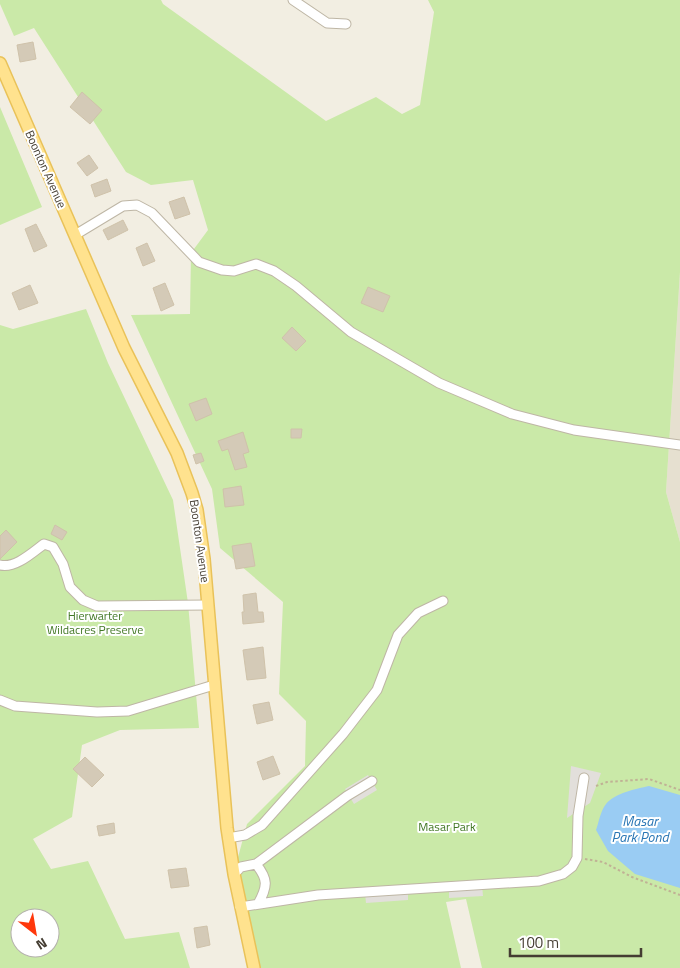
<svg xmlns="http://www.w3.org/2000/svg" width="680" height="968" viewBox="0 0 680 968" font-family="'Titillium Web',sans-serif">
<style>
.residential{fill:#e6e0d0}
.green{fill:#cae9a8;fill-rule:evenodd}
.parking{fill:#e2dfdb}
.water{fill:#9accf3}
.building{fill:#d4cab7;stroke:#cfc2aa}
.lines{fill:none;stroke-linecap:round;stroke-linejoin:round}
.minor-casing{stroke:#beb6a5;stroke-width:11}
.major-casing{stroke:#e9c259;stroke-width:14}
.path{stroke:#c0b295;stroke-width:2;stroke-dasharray:2.5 2.5;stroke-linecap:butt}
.minor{stroke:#fff;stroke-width:9}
.major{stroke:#ffe28e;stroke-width:11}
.labels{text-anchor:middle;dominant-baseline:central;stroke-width:4;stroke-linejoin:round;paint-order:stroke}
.street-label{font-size:12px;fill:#443d32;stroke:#fff}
.park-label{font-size:12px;fill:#417724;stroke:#fff}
.water-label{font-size:14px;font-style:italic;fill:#2875b4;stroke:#fff}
</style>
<rect width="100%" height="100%" fill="#f2eee2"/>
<path class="residential" d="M680,272V542L666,492Z"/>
<path class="green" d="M0,0H161L163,4L326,121L376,97L402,114L420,105L434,12L428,0H680V272L666,492L680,542V968H482L466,899L446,902L461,968H260L237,861L247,824L305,766L306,721L279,694L283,602L220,548L212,489L131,315L190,314L191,253L208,230L193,180L151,185L126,172L34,28L14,36L0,4Z
M0,107L42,207L0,225Z
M86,309L108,363L173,500L188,603L199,728L120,730L82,745L72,817L33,839L51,869L88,861L125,939L179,932L190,968H0V325L13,329ZM20,918H50V948H20Z"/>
<path class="parking" d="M571,766L601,773L590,803L567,818Z
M368,775L377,790L354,804L345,789Z
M482,885L483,896L449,898V888Z
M408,890V900L366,903L365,893Z"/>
<path class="water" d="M649,786L680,795V888L635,874L608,851L596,830C599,822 600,812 606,804C615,793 636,789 649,786Z"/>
<path class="building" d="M33,42L36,59L20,62L17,45Z
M82,92L102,110L90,124L70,107Z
M89,155L98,168L87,176L77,163Z
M107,179L111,191L95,197L91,185Z
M184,197L190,214L175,219L169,202Z
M123,220L128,230L108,240L103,230Z
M36,224L47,246L34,252L25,229Z
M147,243L155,261L143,266L136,248Z
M165,283L174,305L161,311L153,288Z
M30,285L38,303L19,310L12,293Z
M368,287L390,296L383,312L361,303Z
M292,327L306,341L296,351L282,338Z
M206,398L212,414L196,421L189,404Z
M291,429H302L301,438H291Z
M243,432L249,452L243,454L247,467L235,470L228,449L222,451L218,441Z
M201,453L204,461L196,464L193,455Z
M241,486L244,505L225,507L223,489Z
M55,525L67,532L62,540L51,534Z
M6,530L17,542L0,559V536Z
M251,543L255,566L236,569L232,546Z
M256,593L258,612H263L264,622L243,624L242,612H244L243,595Z
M263,647L266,678L247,680L243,650Z
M269,702L273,720L257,724L253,705Z
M273,756L280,774L263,780L257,762Z
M85,757L104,775L92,787L73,769Z
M114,823L115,833L99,836L97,826Z
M186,868L189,886L171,888L168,870Z
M207,926L210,945L197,948L194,928Z"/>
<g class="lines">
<defs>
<path id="minor" d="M293,0L327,23L346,24
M75,235L123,206L137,205L152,213L199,262L222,270L234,271L256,264L274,271L296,286L351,332L439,383L512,414L574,430L680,445
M0,565C15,569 33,552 44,544L53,547L63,564L70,587L83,600L97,606L208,605
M0,700L15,706L97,712L128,711L214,685
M228,838L245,835L262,825L343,734L377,690L398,635L418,613L443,601
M256,864L347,796L372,781
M234,874L241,867L256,864C268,879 268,886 258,904
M240,907L318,895L539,881L563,874L572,867L577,858L578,816L584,778"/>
<path id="major" d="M0,63L124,348L177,453L192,493L197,510L204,559L227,828L234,874L254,968"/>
</defs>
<use href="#minor" class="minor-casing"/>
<use href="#major" class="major-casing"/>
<path class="path" d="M596,786L607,782L649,779L680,790
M585,859L603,862L632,877L680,895"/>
<use href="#minor" class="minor"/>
<use href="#major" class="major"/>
</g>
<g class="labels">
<g class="street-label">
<text transform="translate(46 169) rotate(66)">Boonton Avenue</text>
<text transform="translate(200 541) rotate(82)">Boonton Avenue</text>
</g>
<g class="park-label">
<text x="95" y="615">Hierwarter<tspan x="95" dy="14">Wildacres Preserve</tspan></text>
<text x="447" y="826">Masar Park</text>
</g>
<g class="water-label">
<text x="640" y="820">Masar<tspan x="640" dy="16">Park Pond</tspan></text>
</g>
</g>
<g transform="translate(35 933) rotate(149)"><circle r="24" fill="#ffffff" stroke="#b4b1ad"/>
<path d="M0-4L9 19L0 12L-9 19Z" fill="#ff380c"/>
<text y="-8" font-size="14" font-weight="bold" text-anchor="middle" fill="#443d32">N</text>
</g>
<path d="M510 948v8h131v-8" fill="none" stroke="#443d32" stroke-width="2.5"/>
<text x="518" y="948" font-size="15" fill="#443d32" stroke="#ffffff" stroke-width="4" paint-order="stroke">100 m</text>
</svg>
